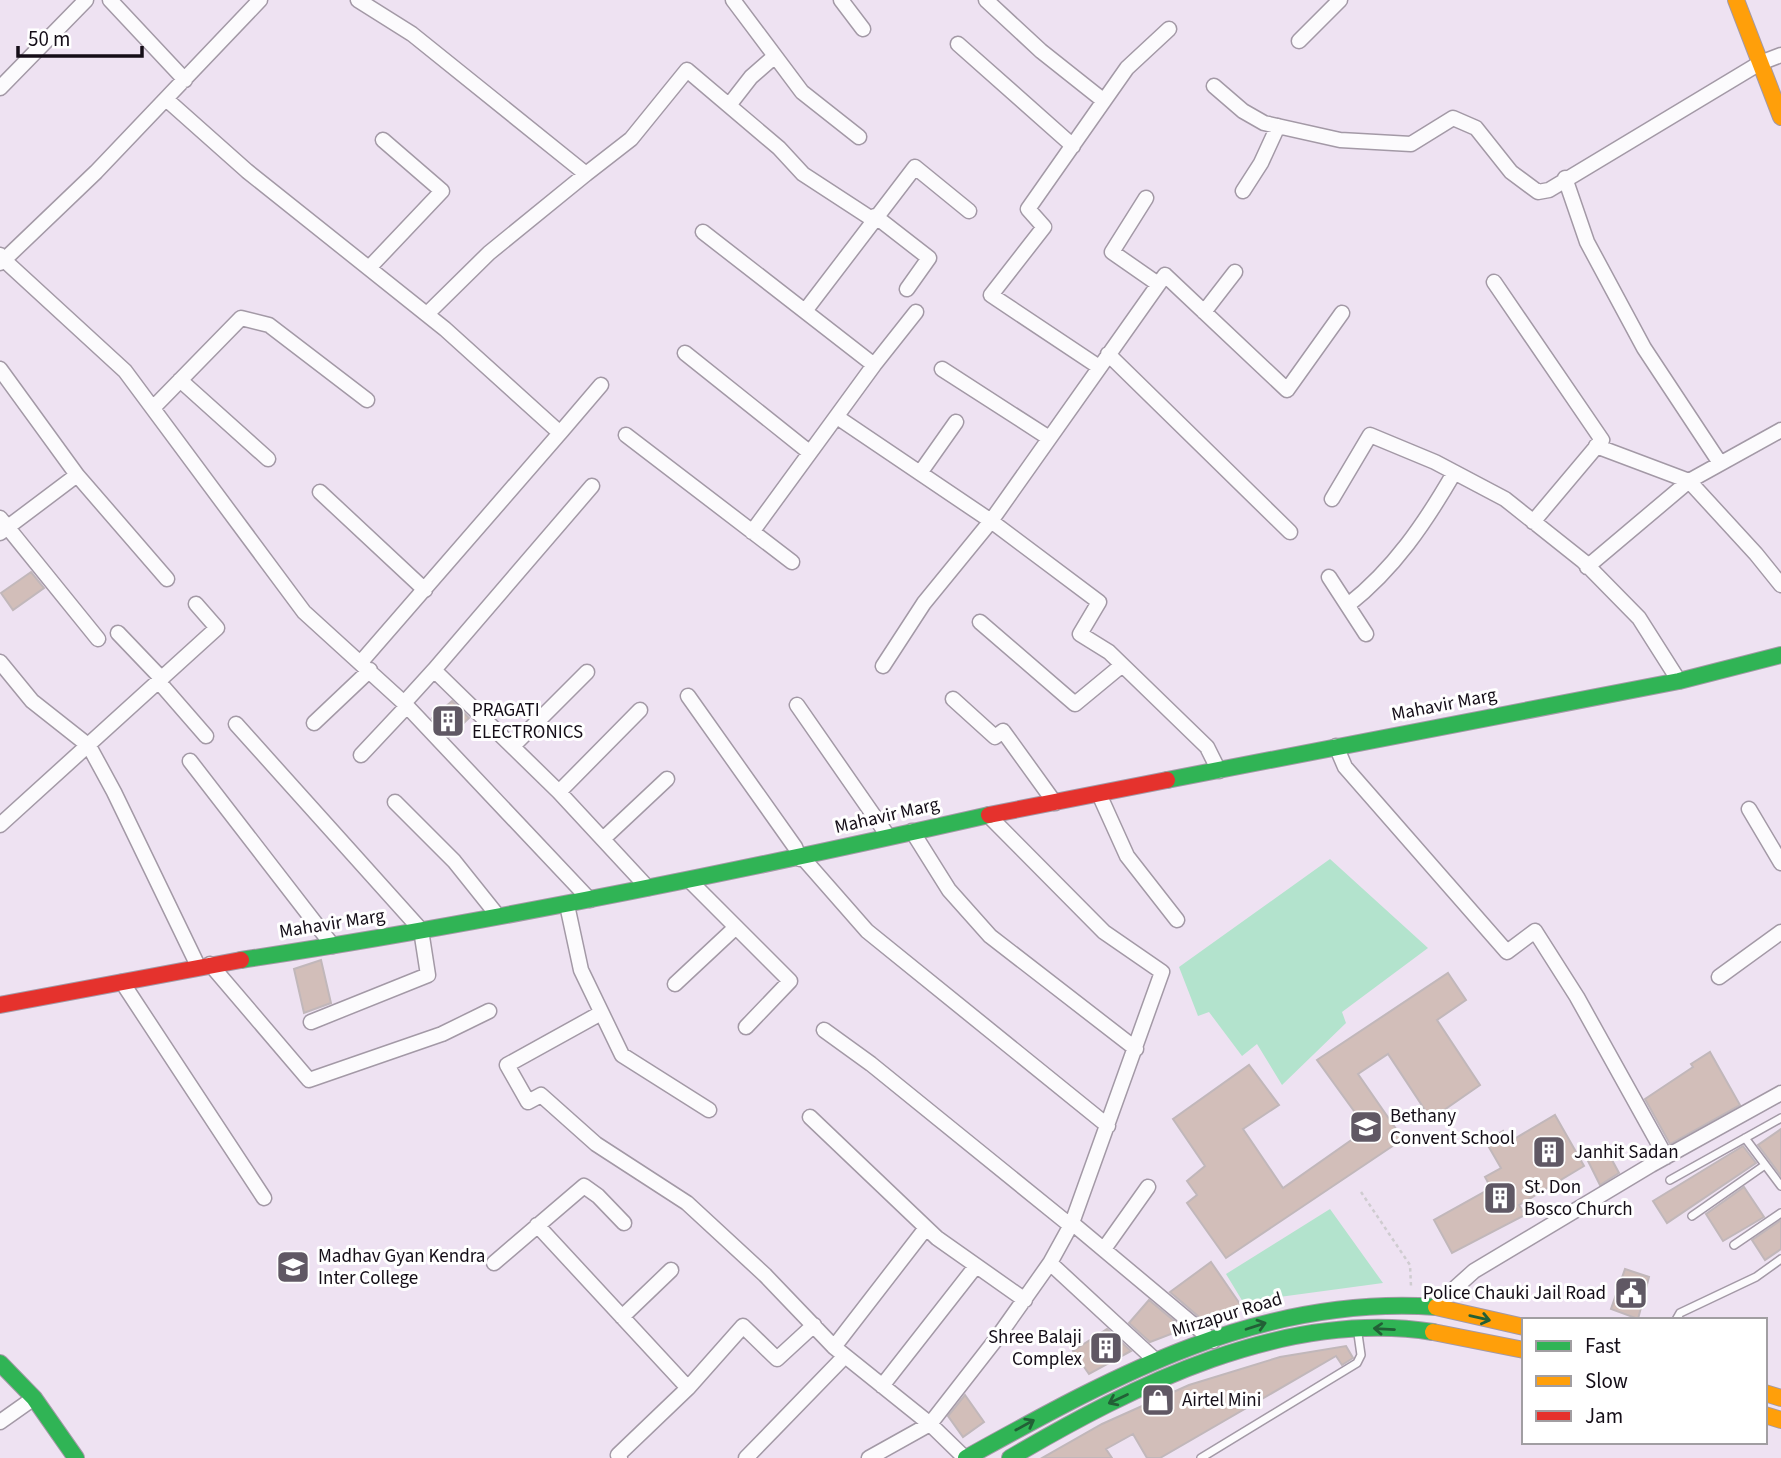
<svg xmlns="http://www.w3.org/2000/svg" width="1781" height="1458" viewBox="0 0 1781 1458" font-family="'Source Sans 3',sans-serif">
<style>
.green{fill:#b3e3cd}
.building{fill:#d2beb9;stroke:#c1b7ba;stroke-width:2}
.lines{fill:none;stroke-linecap:round;stroke-linejoin:round}
.lane-casing{stroke:#a399a6;stroke-width:10}
.street-casing{stroke:#a399a6;stroke-width:17}
.fast-casing{stroke:#a399a6;stroke-width:18}
.slow-casing{stroke:#a399a6;stroke-width:18}
.jam-casing{stroke:#a399a6;stroke-width:18}
.path{stroke:#cfccd0;stroke-width:2.5;stroke-dasharray:3.5 3.5;stroke-linecap:butt}
.lane{stroke:#fcfbfd;stroke-width:7}
.street{stroke:#fcfbfd;stroke-width:14}
.fast{stroke:#30b455;stroke-width:16}
.slow{stroke:#ff9f0a;stroke-width:16}
.jam{stroke:#e5322d;stroke-width:16}
.oneway{stroke:#226036}
.labels{text-anchor:middle;dominant-baseline:central;stroke-width:6;stroke-linejoin:round;paint-order:stroke}
.street-label{font-size:19px;fill:#140d17;stroke:#fff}
.poi-label{font-size:19px;fill:#140d17;stroke:#fff;text-anchor:start}
</style>
<rect width="100%" height="100%" fill="#eee2f2"/>
<path class="green" d="M1330,859L1428,948L1342,1012L1346,1023L1282,1085L1257,1044L1242,1056L1209,1012L1198,1016L1179,967Z
M1330,1209L1383,1283L1243,1302L1226,1274Z"/>
<path class="building" d="M31,572L44,588L13,610L1,593Z
M452,701L469,718L449,737L432,718Z
M321,960L331,1003L304,1013L294,969Z
M1448,973L1466,1000L1437,1020L1480,1085L1431,1119L1388,1054L1358,1074L1403,1139L1226,1258L1187,1203L1197,1195L1187,1181L1205,1166L1173,1119L1249,1065L1279,1105L1243,1129L1283,1188L1367,1129L1317,1060Z
M1710,1052L1740,1105L1670,1144L1645,1099L1693,1067L1691,1064Z
M1555,1115L1584,1166L1519,1205L1525,1215L1452,1253L1434,1220L1491,1188L1485,1177L1501,1168L1486,1142L1503,1131L1509,1142Z
M1781,1129V1176L1758,1145Z
M1743,1146L1756,1163L1667,1223L1653,1201Z
M1605,1147L1619,1173L1600,1185L1586,1157Z
M1744,1187L1764,1217L1723,1241L1706,1214Z
M1781,1220V1249L1765,1260L1752,1240Z
M1211,1262L1242,1307L1205,1322L1170,1292Z
M1625,1269L1649,1277L1638,1319L1611,1309Z
M1149,1300L1184,1329L1150,1342L1129,1323Z
M1107,1329L1131,1351L1089,1374L1073,1351Z
M1346,1346L1353,1358L1342,1365L1336,1356L1160,1458H1147L1133,1434L1106,1449L1112,1458H1042L1102,1424L1189,1385L1280,1357Z
M965,1395L984,1422L963,1437L948,1416Z"/>
<g class="lines">
<defs>
<path id="lane" d="M1745,1138L1781,1186
M1670,1180L1781,1118
M1692,1216L1765,1165
M1734,1245L1781,1213
M1676,1320L1680,1313L1756,1277L1781,1259
M1201,1458L1357,1363L1361,1355L1358,1334"/>
<path id="street" d="M110,0L185,80
M358,0L412,34L586,174L489,253L427,314
M733,0L802,92L859,137
M841,0L863,29
M986,0L1041,51L1104,101
M1299,41L1340,0
M958,44L1073,146
M1214,86L1243,111L1264,123L1340,140L1411,144L1453,118L1476,128L1511,172L1538,192L1549,190L1760,63L1781,55
M0,88L86,0
M166,99L247,171L445,329L560,433L361,662
M730,104L751,77L775,56
M586,174L631,139L687,70L779,148L803,174L872,219
M1565,178L1587,242L1644,348L1720,463
M1243,191L1261,163L1278,126
M1146,198L1112,252L1158,284
M875,216L929,258L907,289
M703,232L874,365L752,532
M0,255L4,260L96,172L260,0
M0,263L4,260L125,371L304,612L404,703L590,900
M369,268L442,191L383,140
M1494,282L1602,440L1533,522
M805,311L915,167L969,211
M1204,312L1235,272
M685,353L809,452
M1108,354L1290,532
M874,365L916,312
M1099,367L991,295L1044,227L1028,209L1127,68L1169,29
M0,369L77,475L0,533
M942,369L1049,438
M180,380L268,459
M153,408L241,318L269,325L367,400
M837,417L991,521L1099,602L1080,634L1109,652L1207,747L1219,771
M560,433L601,385
M626,435L792,562
M1596,446L1689,481L1756,554L1781,585
M920,473L956,422
M77,475L167,579
M592,486L434,670L559,792L648,888
M320,492L425,590
M1332,499L1370,435L1435,462L1505,499L1583,561L1639,618L1679,681
M0,518L98,639
M1587,567L1689,481L1781,430
M1329,577L1366,634
M1348,605C1394,569 1425,523 1454,473
M980,622L1075,704L1121,666
M118,633L162,679
M0,662L32,701L89,746L114,792L198,966
M883,666L924,603L991,521L1165,275L1287,390L1342,313
M159,682L206,736
M688,696L795,847L800,859
M953,699L995,737L1003,731L1055,803
M404,703L434,670
M797,705L888,836
M314,723L370,670
M236,724L421,930L428,975L311,1022
M513,746L587,672
M1336,746L1345,767L1507,952L1535,931L1577,997L1666,1157
M361,755L407,706
M190,761L333,946
M559,792L640,710
M1099,794L1127,856L1177,920
M395,802L454,861L498,916
M1749,809L1781,863
M0,825L217,628L196,604
M912,831L949,890L990,936L1136,1049
M603,839L667,779
M803,858L867,931L1108,1126
M689,880L790,981L746,1027
M567,905L581,970L622,1055L709,1110
M210,964L309,1080L442,1034L489,1011
M1719,977L1781,932
M122,982L264,1198
M675,984L736,927
M601,1013L507,1065L528,1102L541,1095L596,1144L687,1203L765,1275L834,1347L930,1424L965,1458
M824,1030L871,1064L1071,1226
M810,1117L937,1238L1025,1300
M1072,1223L1213,1341
M537,1225L688,1388
M1104,1249L1148,1187
M494,1263L584,1186L598,1196L624,1223
M1050,1263L1155,1360
M1434,1307L1474,1271L1651,1165L1781,1093
M622,1317L671,1270
M834,1347L926,1228
M882,1386L976,1266
M0,1422L34,1398
M620,1458L618,1455L688,1388L743,1326L777,1359L814,1325
M746,1458L845,1356
M869,1458L930,1424L997,1338L1050,1263L1072,1223L1162,972L1104,932L988,815"/>
<path id="fast" d="M1167,780L1679,681L1781,655
M241,960C492,922 741,871 989,815
M0,1363L34,1398L76,1458
M966,1458C1116,1375 1259,1295 1436,1307
M1010,1458C1134,1385 1284,1309 1433,1332"/>
<path id="slow" d="M1736,0L1781,117
M1436,1307L1524,1327
M1433,1332L1524,1350
M1765,1393L1781,1398
M1765,1415L1781,1420"/>
<path id="jam" d="M989,815L1167,780
M0,1005L241,960"/>
</defs>
<use href="#lane" class="lane-casing"/>
<use href="#street" class="street-casing"/>
<use href="#fast" class="fast-casing"/>
<use href="#slow" class="slow-casing"/>
<use href="#jam" class="jam-casing"/>
<path class="path" d="M1361,1192L1410,1265L1411,1286"/>
<use href="#lane" class="lane"/>
<use href="#street" class="street"/>
<use href="#fast" class="fast"/>
<use href="#slow" class="slow"/>
<use href="#jam" class="jam"/>
</g>
<defs><path id="oneway-shaft" d="M-6 0H5M1.5-3L5.5 0L1.5 3" fill="none" stroke-width="1.6" stroke-linecap="round" stroke-linejoin="round" transform="scale(1.75)"/></defs>
<g class="oneway">
<use href="#oneway-shaft" transform="translate(1480 1318) rotate(13)"/>
<use href="#oneway-shaft" transform="translate(1256 1326) rotate(-18)"/>
<use href="#oneway-shaft" transform="translate(1384 1329) rotate(-177)"/>
<use href="#oneway-shaft" transform="translate(1118 1399) rotate(155)"/>
<use href="#oneway-shaft" transform="translate(1025 1425) rotate(-29)"/>
</g>
<defs>
<symbol id="building-square" viewBox="-11 -11 22 22"><rect x="-9" y="-9" width="18" height="18" rx="4" fill="#605864" stroke="#fff"/><path d="M-4-6H4V6H1V3H-1V6H-4ZM-2.5-4.3h1.7v1.8h-1.7ZM.8-4.3h1.7v1.8H.8ZM-2.5-1h1.7V.8h-1.7ZM.8-1h1.7V.8H.8Z" fill="#fff"/></symbol>
<symbol id="school-square" viewBox="-11 -11 22 22"><rect x="-9" y="-9" width="18" height="18" rx="4" fill="#605864" stroke="#fff"/><path d="M0-5L7-2L0 1L-7-2ZM-4 1L0 2.5L4 1V4Q0 6-4 4Z" fill="#fff"/></symbol>
<symbol id="university-square" viewBox="-11 -11 22 22"><rect x="-9" y="-9" width="18" height="18" rx="4" fill="#605864" stroke="#fff"/><path d="M0-5L7-2L0 1L-7-2ZM-4 1L0 2.5L4 1V4Q0 6-4 4Z" fill="#fff"/></symbol>
<symbol id="civic-square" viewBox="-11 -11 22 22"><rect x="-9" y="-9" width="18" height="18" rx="4" fill="#605864" stroke="#fff"/><path d="M-.6-6.5H3V-4.5H.6V-3L4-1V1h2V6H-6V1h2V-1L-.6-3ZM-1.2 2.5V6h2.4V2.5Z" fill="#fff"/></symbol>
<symbol id="shop-square" viewBox="-11 -11 22 22"><rect x="-9" y="-9" width="18" height="18" rx="4" fill="#605864" stroke="#fff"/><path d="M-5-2.5h2.3a2.7 3.5 0 0 1 5.4 0H5L5.5 6h-11ZM-1.5-2.5h3a1.5 2.3 0 0 0-3 0Z" fill="#fff"/></symbol>
</defs>
<g fill-rule="evenodd">
<use href="#building-square" x="429" y="702" width="38" height="38"/>
<use href="#school-square" x="1347" y="1108" width="38" height="38"/>
<use href="#building-square" x="1530" y="1133" width="38" height="38"/>
<use href="#building-square" x="1481" y="1179" width="38" height="38"/>
<use href="#university-square" x="274" y="1248" width="38" height="38"/>
<use href="#civic-square" x="1612" y="1274" width="38" height="38"/>
<use href="#building-square" x="1087" y="1329" width="38" height="38"/>
<use href="#shop-square" x="1139" y="1381" width="38" height="38"/>
</g>
<g class="labels">
<g class="street-label">
<text transform="translate(1444 705) rotate(-11)">Mahavir Marg</text>
<text transform="translate(887 816) rotate(-13)">Mahavir Marg</text>
<text transform="translate(332 924) rotate(-9)">Mahavir Marg</text>
<text transform="translate(1227 1315) rotate(-17)">Mirzapur Road</text>
</g>
<g class="poi-label">
<text x="472" y="710">PRAGATI<tspan x="472" dy="22">ELECTRONICS</tspan></text>
<text x="1390" y="1116">Bethany<tspan x="1390" dy="22">Convent School</tspan></text>
<text x="1574" y="1152">Janhit Sadan</text>
<text x="1524" y="1187">St. Don<tspan x="1524" dy="22">Bosco Church</tspan></text>
<text x="318" y="1256">Madhav Gyan Kendra<tspan x="318" dy="22">Inter College</tspan></text>
<text x="1606" y="1293" text-anchor="end">Police Chauki Jail Road</text>
<text x="1082" y="1337" text-anchor="end">Shree Balaji<tspan x="1082" dy="22">Complex</tspan></text>
<text x="1182" y="1400">Airtel Mini</text>
</g>
</g>
<rect x="1522" y="1318" width="245" height="126" fill="#ffffff" stroke="#a19ea2" stroke-width="2"/>
<rect x="1536" y="1341" width="35" height="10" fill="#30b455" stroke="#a19ea2" stroke-width="2"/>
<text x="1585" y="1353" font-size="21" fill="#140d17">Fast</text>
<rect x="1536" y="1376" width="35" height="10" fill="#ff9f0a" stroke="#a19ea2" stroke-width="2"/>
<text x="1585" y="1388" font-size="21" fill="#140d17">Slow</text>
<rect x="1536" y="1411" width="35" height="10" fill="#e5322d" stroke="#a19ea2" stroke-width="2"/>
<text x="1585" y="1423" font-size="21" fill="#140d17">Jam</text>
<path d="M18 46v10h124v-10" fill="none" stroke="#140d17" stroke-width="3.5"/>
<text x="28" y="46" font-size="21" fill="#140d17" stroke="#ffffff" stroke-width="5" paint-order="stroke">50 m</text>
</svg>
